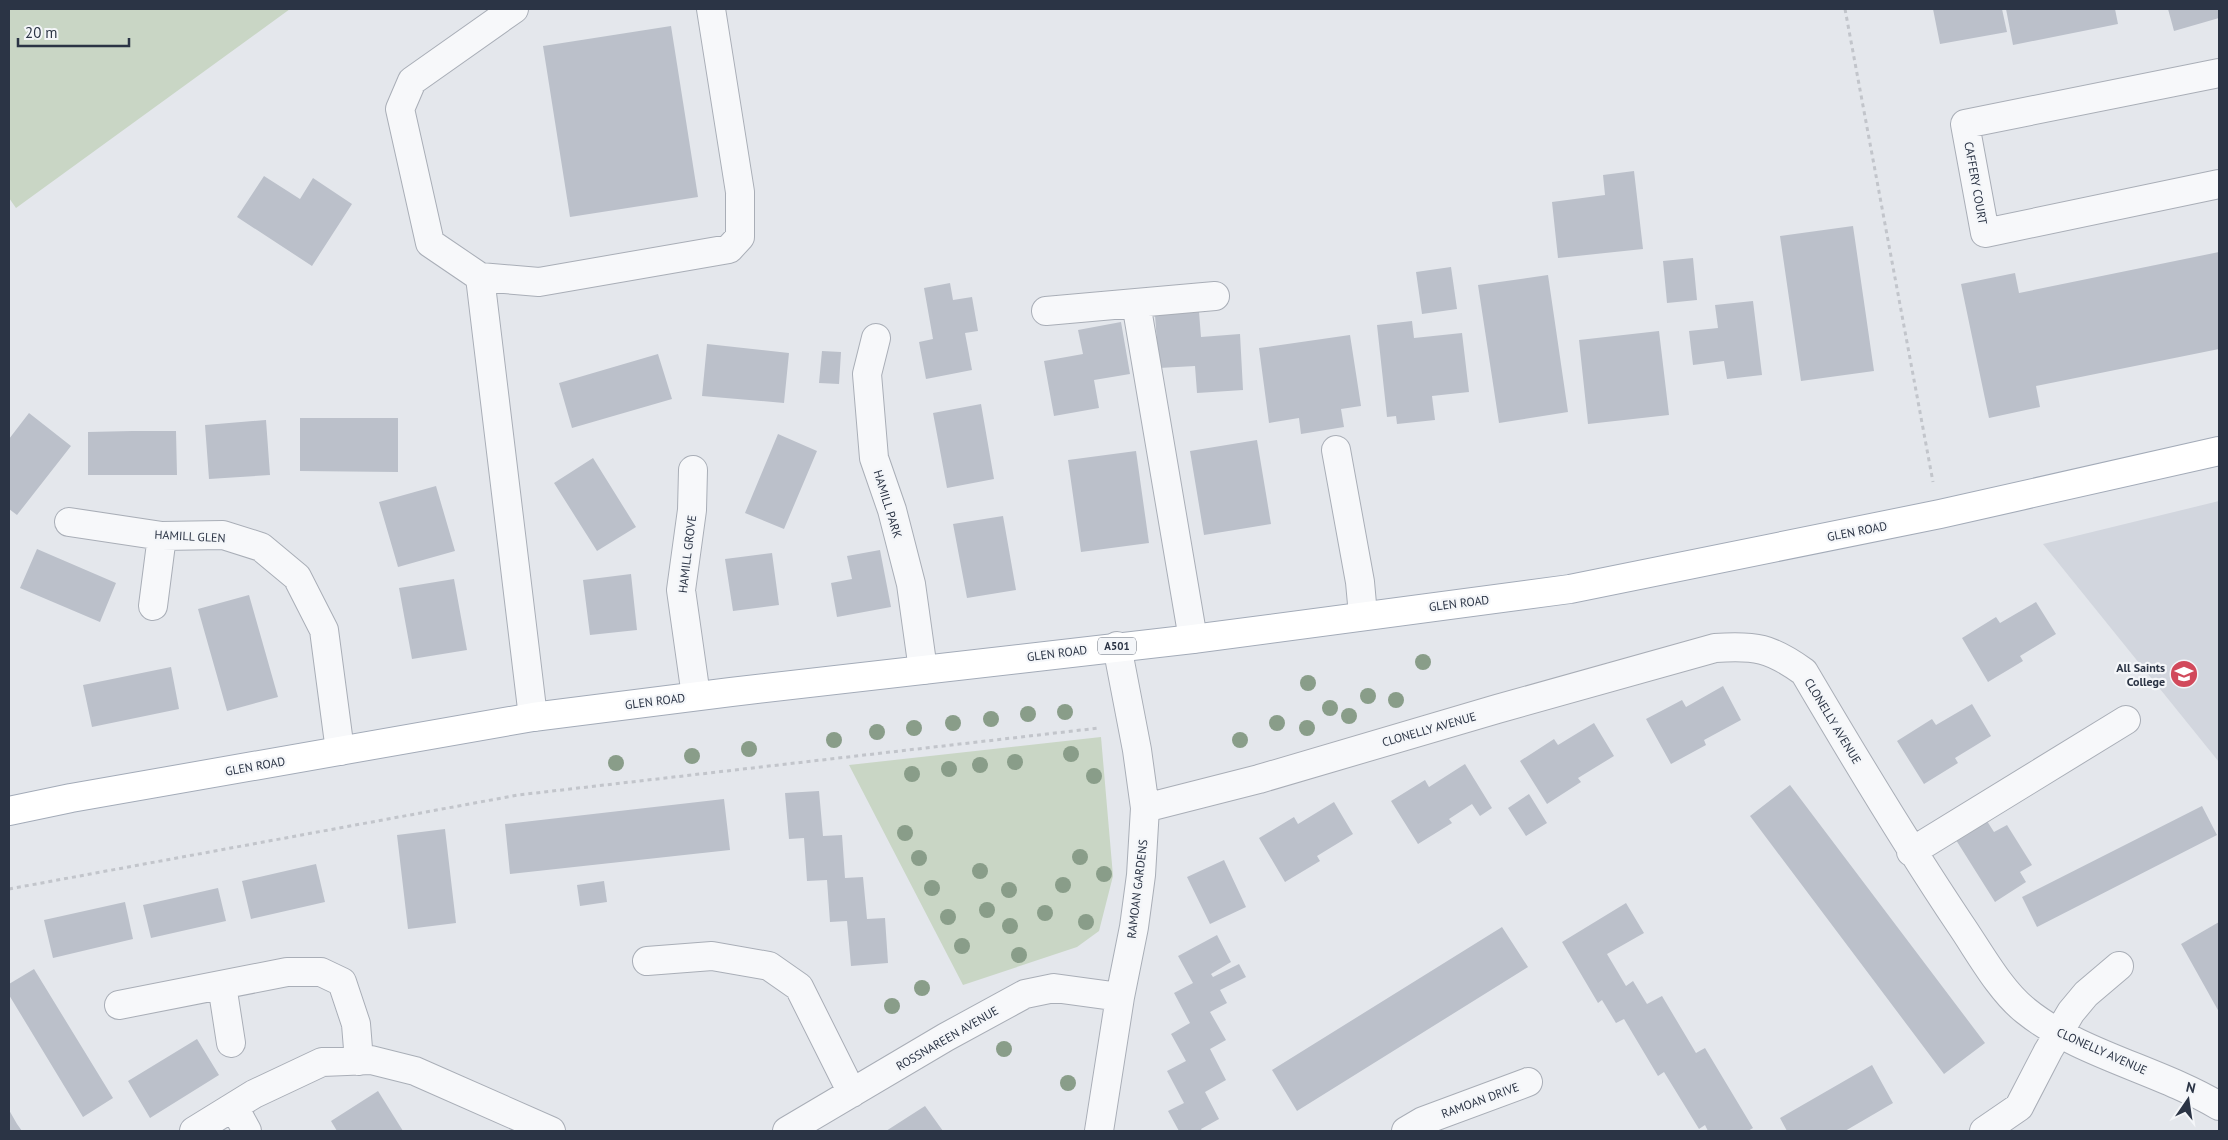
<svg xmlns="http://www.w3.org/2000/svg" width="2228" height="1140" viewBox="0 0 2228 1140" font-family="'PT Sans',sans-serif">
<style>
.built{fill:#d2d6de}
.green{fill:#c9d6c5}
.building{fill:#bbc0ca}
.lines{fill:none;stroke-linecap:round;stroke-linejoin:round}
.minor-casing{stroke:#a9aeb7;stroke-width:30}
.major-casing{stroke:#a3abb8;stroke-width:30}
.path{stroke:#c2c5cb;stroke-width:3;stroke-dasharray:4 4;stroke-linecap:butt}
.minor{stroke:#f7f8fa;stroke-width:28}
.major{stroke:#fff;stroke-width:28}
.tree{fill:#899d89}
.labels{text-anchor:middle;dominant-baseline:central;stroke-width:4.5;stroke-linejoin:round;paint-order:stroke}
.shield{fill:#f4f6f9;stroke:#676e7b;stroke-width:1}
.shield-label{font-size:11px;font-weight:bold;fill:#2b3445}
.street-label{font-size:12px;fill:#2b3445;stroke:#f4f6f9}
.poi-label{font-size:12px;font-weight:bold;fill:#2b3445;stroke:#f4f6f9;text-anchor:end}
</style>
<rect width="100%" height="100%" fill="#e4e7ec"/>
<path class="built" d="M2219,501V762L2043,544Z"/>
<path class="green" d="M9,9H290L16,208L9,198Z
M1101,737L1113,876L1099,931L1077,947L963,985L849,765Z"/>
<path class="building" d="M1933,9H2002L2007,32L1940,44Z
M2006,9H2115L2118,24L2013,45Z
M2168,9H2219V18L2174,31Z
M671,26L698,197L570,217L543,46Z
M1634,171L1643,249L1558,258L1552,202L1605,195L1603,175Z
M264,176L300,199L313,178L352,204L312,266L237,217Z
M1853,226L1874,371L1801,381L1780,236Z
M2219,252V349L2036,386L2040,407L1989,418L1961,284L2015,273L2019,293Z
M1693,258L1697,300L1667,303L1663,261Z
M1451,267L1457,309L1422,314L1416,272Z
M1548,275L1568,412L1499,423L1478,285Z
M950,283L953,300L972,297L978,331L965,333L972,370L926,379L919,342L933,339L924,288Z
M1753,301L1762,375L1727,379L1724,361L1693,365L1689,331L1718,328L1715,305Z
M1199,312L1201,337L1240,334L1243,390L1197,393L1195,366L1159,368L1155,315Z
M1412,321L1414,338L1462,333L1469,392L1432,396L1435,420L1397,424L1396,416L1387,417L1377,325Z
M1121,322L1130,374L1094,380L1099,408L1054,416L1044,361L1083,354L1078,330Z
M1659,331L1669,415L1588,424L1579,340Z
M1350,335L1361,406L1341,409L1344,427L1301,434L1299,418L1269,423L1259,348Z
M707,344L789,353L784,403L702,396Z
M822,351L841,352L839,384L819,383Z
M658,354L672,399L572,428L559,383Z
M981,404L994,479L947,488L933,413Z
M29,413L71,446L17,515L9,509V439Z
M300,418H398V472L300,471Z
M266,420L270,475L209,479L205,425Z
M132,431H176L177,475H88V432Z
M778,434L817,451L784,529L745,513Z
M1257,440L1271,524L1204,535L1190,451Z
M1136,451L1149,543L1081,552L1068,460Z
M593,458L636,527L597,551L554,483Z
M436,486L455,551L398,567L379,502Z
M1003,516L1016,590L967,598L953,524Z
M37,549L116,583L100,622L20,588Z
M880,550L891,607L837,617L831,583L852,579L847,556Z
M772,553L779,605L733,611L725,559Z
M631,574L637,630L590,635L583,580Z
M454,579L467,650L412,659L399,588Z
M249,595L278,697L227,711L198,609Z
M2036,602L2056,634L2020,656L2023,661L1988,682L1962,638L1996,617L2000,623Z
M171,667L179,709L92,727L83,685Z
M1723,686L1741,720L1704,740L1706,745L1671,764L1646,719L1682,700L1686,707Z
M1972,704L1991,736L1955,758L1958,763L1924,784L1897,741L1932,719L1936,725Z
M1594,723L1614,756L1578,778L1581,782L1547,804L1520,761L1554,739L1558,745Z
M1465,764L1492,808L1480,816L1472,804L1449,819L1452,823L1418,844L1391,801L1425,780L1429,787Z
M1790,785L1985,1043L1944,1074L1750,816Z
M819,791L823,836L842,835L845,878L863,877L867,919L885,918L888,963L851,966L847,921L830,922L827,880L807,881L804,838L789,839L785,793Z
M1529,794L1547,823L1526,836L1508,808Z
M724,799L730,850L510,874L505,824Z
M1334,802L1353,834L1317,856L1320,861L1285,882L1259,838L1294,817L1298,824Z
M2202,806L2217,835L2037,927L2022,897Z
M1987,821L1994,832L2007,825L2032,865L2020,872L2026,882L1995,902L1956,840Z
M445,829L456,923L408,929L397,835Z
M1224,860L1246,907L1210,924L1187,877Z
M316,864L325,902L251,919L242,881Z
M604,881L607,902L580,906L577,885Z
M218,888L226,921L151,938L143,905Z
M125,902L133,939L53,958L44,920Z
M1626,903L1644,933L1607,954L1626,986L1633,981L1647,1004L1662,996L1696,1053L1705,1048L1753,1128L1748,1131H1708L1705,1125L1699,1129L1664,1072L1658,1076L1624,1019L1616,1023L1602,1000L1598,1003L1562,942Z
M2219,922V1012L2181,944Z
M1502,927L1528,967L1297,1111L1272,1070Z
M1217,935L1231,962L1211,974L1213,977L1239,964L1246,977L1220,990L1227,1003L1210,1012L1226,1040L1210,1049L1226,1080L1205,1092L1219,1119L1201,1129L1202,1131H1179L1168,1111L1184,1103L1167,1071L1186,1061L1171,1034L1190,1023L1174,993L1193,983L1178,956Z
M34,969L113,1098L83,1117L9,995V984Z
M197,1039L219,1075L150,1118L128,1081Z
M1872,1065L1893,1103L1845,1131H1787L1780,1118Z
M378,1091L403,1131H337L331,1121Z
M925,1106L943,1131H886Z
M9,1110L17,1124L22,1131H9Z"/>
<g class="lines">
<defs>
<path id="minor" d="M514,9L412,81L400,109L430,243L480,277L539,282L729,249L740,237V192L711,9
M2219,73L1965,124L1985,233L2219,184
M480,277L533,717
M1046,311L1136,303
M876,338L867,374L874,458L892,510L911,584L923,670
M1336,450L1360,582L1363,615
M693,470L692,510L681,590L696,696
M69,522L162,536L223,535L261,547L297,577L324,630L340,751
M153,606L162,536
M1193,639L1136,303L1215,296
M1145,808L1259,779L1497,709L1715,648C1755,645 1771,648 1804,672C1854,757 1905,842 1960,924C1978,950 2000,991 2026,1011C2079,1054 2159,1070 2219,1106
M1911,852L2126,720
M647,961L712,956L769,966L799,987L852,1093
M222,985L231,1043
M119,1005L287,972H321L342,982L356,1024L359,1061
M234,1107L247,1131
M194,1131L254,1094L322,1062L371,1060L415,1071L551,1131
M787,1131L946,1037L1025,994L1054,988L1120,997
M1099,1131L1120,997L1134,927L1141,875L1145,808L1137,750L1117,646
M1406,1131L1423,1121L1528,1082
M1984,1131L2019,1107L2048,1051L2071,1012L2086,994L2119,966"/>
<path id="major" d="M9,811L71,798L533,717L731,692L1193,639L1570,589L1940,514L2219,451"/>
</defs>
<use href="#minor" class="minor-casing"/>
<use href="#major" class="major-casing"/>
<path class="path" d="M1845,9L1933,482
M9,889L518,795L1099,728"/>
<use href="#minor" class="minor"/>
<use href="#major" class="major"/>
</g>
<g class="tree">
<circle cx="1423" cy="662" r="8"/>
<circle cx="1308" cy="683" r="8"/>
<circle cx="1368" cy="696" r="8"/>
<circle cx="1396" cy="700" r="8"/>
<circle cx="1330" cy="708" r="8"/>
<circle cx="1065" cy="712" r="8"/>
<circle cx="1028" cy="714" r="8"/>
<circle cx="1349" cy="716" r="8"/>
<circle cx="991" cy="719" r="8"/>
<circle cx="953" cy="723" r="8"/>
<circle cx="1277" cy="723" r="8"/>
<circle cx="914" cy="728" r="8"/>
<circle cx="1307" cy="728" r="8"/>
<circle cx="877" cy="732" r="8"/>
<circle cx="834" cy="740" r="8"/>
<circle cx="1240" cy="740" r="8"/>
<circle cx="749" cy="749" r="8"/>
<circle cx="1071" cy="754" r="8"/>
<circle cx="692" cy="756" r="8"/>
<circle cx="1015" cy="762" r="8"/>
<circle cx="616" cy="763" r="8"/>
<circle cx="980" cy="765" r="8"/>
<circle cx="949" cy="769" r="8"/>
<circle cx="912" cy="774" r="8"/>
<circle cx="1094" cy="776" r="8"/>
<circle cx="905" cy="833" r="8"/>
<circle cx="1080" cy="857" r="8"/>
<circle cx="919" cy="858" r="8"/>
<circle cx="980" cy="871" r="8"/>
<circle cx="1104" cy="874" r="8"/>
<circle cx="1063" cy="885" r="8"/>
<circle cx="932" cy="888" r="8"/>
<circle cx="1009" cy="890" r="8"/>
<circle cx="987" cy="910" r="8"/>
<circle cx="1045" cy="913" r="8"/>
<circle cx="948" cy="917" r="8"/>
<circle cx="1086" cy="922" r="8"/>
<circle cx="1010" cy="926" r="8"/>
<circle cx="962" cy="946" r="8"/>
<circle cx="1019" cy="955" r="8"/>
<circle cx="922" cy="988" r="8"/>
<circle cx="892" cy="1006" r="8"/>
<circle cx="1004" cy="1049" r="8"/>
<circle cx="1068" cy="1083" r="8"/>
</g>
<defs>
<symbol id="school-disc" viewBox="-11 -11 22 22"><circle r="9.5" fill="#d1495b" stroke="#f4f6f9"/><path d="M0-5L7-2L0 1L-7-2ZM-4 1L0 2.5L4 1V4Q0 6-4 4Z" fill="#fff"/></symbol>
</defs>
<g fill-rule="evenodd">
<use href="#school-disc" x="2168" y="658" width="32" height="32"/>
</g>
<g class="labels">
<rect class="shield" x="1098" y="637.5" width="38" height="17" rx="4"/>
<g class="shield-label">
<text x="1117" y="646">A501</text>
</g>
<g class="street-label">
<text transform="translate(1976 183) rotate(80)">CAFFERY COURT</text>
<text transform="translate(888 504) rotate(73)">HAMILL PARK</text>
<text transform="translate(1857 531) rotate(-11)">GLEN ROAD</text>
<text transform="translate(190 536) rotate(3)">HAMILL GLEN</text>
<text transform="translate(687 554) rotate(-83)">HAMILL GROVE</text>
<text transform="translate(1459 603) rotate(-7)">GLEN ROAD</text>
<text transform="translate(1057 653) rotate(-7)">GLEN ROAD</text>
<text transform="translate(655 701) rotate(-7)">GLEN ROAD</text>
<text transform="translate(1833 721) rotate(59)">CLONELLY AVENUE</text>
<text transform="translate(1429 729) rotate(-16)">CLONELLY AVENUE</text>
<text transform="translate(255 766) rotate(-10)">GLEN ROAD</text>
<text transform="translate(1137 889) rotate(-83)">RAMOAN GARDENS</text>
<text transform="translate(947 1038) rotate(-30)">ROSSNAREEN AVENUE</text>
<text transform="translate(2102 1051) rotate(24)">CLONELLY AVENUE</text>
<text transform="translate(1480 1100) rotate(-20)">RAMOAN DRIVE</text>
</g>
<g class="poi-label">
<text x="2165" y="667">All Saints<tspan x="2165" dy="14">College</tspan></text>
</g>
</g>
<rect width="2228" height="1140" fill="none" stroke="#2b3445" stroke-width="20"/>
<g transform="translate(2188 1100) rotate(13)" stroke="#f4f6f9" stroke-width="4" paint-order="stroke">
<path d="M0-4L9 19L0 12L-9 19Z" fill="#2b3445"/>
<text y="-8" font-size="14" font-weight="bold" text-anchor="middle" fill="#2b3445">N</text>
</g>
<path d="M18 38v8h111v-8" fill="none" stroke="#2b3445" stroke-width="2.5"/>
<text x="25" y="38" font-size="15" fill="#2b3445" stroke="#f4f6f9" stroke-width="4" paint-order="stroke">20 m</text>
</svg>
